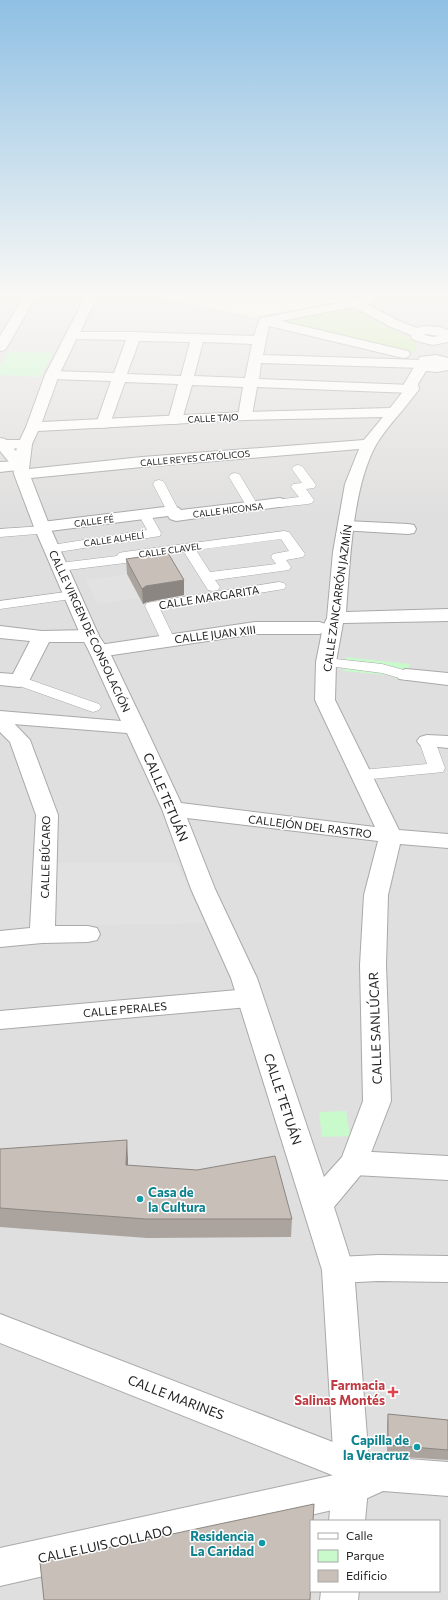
<svg xmlns="http://www.w3.org/2000/svg" width="448" height="1600" viewBox="0 0 448 1600" font-family="Commissioner,sans-serif">
<style>
.residential{fill:#e0dfdf;fill-rule:evenodd}
.education{fill:#ffffe5}
.grass{fill:#cdebb0}
.park{fill:#c8facc}
.parking{fill:#e2e2e2}
.lines{fill:none;stroke-linecap:round;stroke-linejoin:round}
.pedestrian-casing{stroke:#a9a9a9;stroke-width:1}
.minor-casing{stroke:#a9a9a9;stroke-width:2}
.tertiary-casing{stroke:#a9a9a9;stroke-width:2}
.pedestrian{fill:#fff;fill-rule:evenodd}
.minor{fill:#fff;fill-rule:evenodd}
.tertiary{fill:#fff;fill-rule:evenodd}
.wall{fill:#aba49e}
.shaded-wall{fill:#8b8681}
.building{fill:#c7bfb8;stroke:#8b8681}
.culture-dot{fill:#0f9aa8;stroke:#fff;stroke-width:1.5}
.health-dot{fill:#e0444e;stroke:#fff;stroke-width:1.5}
.labels{text-anchor:middle;dominant-baseline:central;stroke-width:3;stroke-linejoin:round;paint-order:stroke}
.far-street-label{font-size:9px;fill:#222;stroke:#fff}
.street-label{font-size:11px;fill:#222;stroke:#fff}
.near-street-label{font-size:13px;fill:#222;stroke:#fff}
.near-culture-label{font-size:13px;font-weight:bold;fill:#0d838f;stroke:#fff;text-anchor:end}
.near-health-label{font-size:13px;font-weight:bold;fill:#be3a42;stroke:#fff;text-anchor:end}
</style>
<rect width="100%" height="100%" fill="#f2efe9"/>
<path class="residential" d="M0,293H448V1600H0ZM311,1521H439V1591H311Z"/>
<path class="education" d="M139,293H326L342,302L255,317Z"/>
<path class="grass" d="M351,308L417,342L414,354L279,321Z"/>
<path class="park" d="M9,351L53,353L40,377L0,375V365Z
M346,657L410,664L404,680L396,679L397,676L343,671Z
M346,1111L350,1136L322,1137L319,1112Z"/>
<path class="parking" d="M127,574L139,598L97,604L86,580Z
M54,863H177L205,923L50,926Z"/>
<g class="lines">
<defs>
<path id="pedestrian" d="M298,465L302,466L316,485L314,488L306,489L314,500L312,503L308,504L280,507L276,506L274,503L276,500L299,497L291,487L293,484L302,483L292,469L294,466Z
M235,473L239,474L241,477L259,507L257,510H249L247,507L229,477L231,474Z
M159,480L163,481L165,484L179,511L177,514H169L167,511L153,484L155,481Z
M145,511L149,512L151,515L161,533L160,536L52,553L47,552L45,549L47,546L52,545L147,530L139,515L141,512Z
M44,526L49,527L50,530L49,533L0,537V529Z
M284,531L289,532L305,554L303,557L286,560L291,567L289,570L215,580L220,587L218,590L213,591L208,590L184,552L132,559L130,562L125,563L60,571L55,570L53,567L55,564L60,563L117,556L119,553L124,552ZM281,539L289,551L273,554L271,557L276,564L210,572L196,550Z
M279,582L284,583L286,586L284,589L160,609L175,640L173,643L168,644L163,643L161,640L145,606L147,603L152,602Z
M73,591L78,592L80,595L78,598L0,609V601Z
M326,658L382,664L411,672L414,675L411,678L406,680L382,673L321,665L319,662L321,659Z
M19,676L99,704L101,707L99,710L93,712L87,710L14,684L11,681L14,678Z
M427,736L433,738L435,741L445,768L443,772L362,780L356,779L354,775L356,771L362,770L427,764L419,741L421,738Z"/>
<path id="minor" d="M364,293H376L373,303L281,321L408,351L410,354L408,357L403,358L269,326L263,355L422,360L427,361L429,364L427,367L422,368L261,363L259,379L412,385L417,386L419,389L417,392L412,393L257,387L252,416L250,419L245,420L240,419L238,416L243,387L192,385L182,420L180,423L175,424L170,423L168,420L178,384L125,382L110,424L108,427L103,428L98,427L96,424L111,381L52,379L47,378L45,375L47,372L52,371L114,373L126,340L72,339L67,338L66,335L67,332H134L254,336L260,318L363,298ZM139,341L190,342L181,376L127,374ZM203,342L252,344L245,378L194,376Z
M0,440H25L30,441L32,444L30,447L0,450Z
M21,461L26,463L29,466L26,469L0,472V462Z
M280,498L286,500L288,503L286,506L176,521L170,519L168,516L42,532L36,531L34,527L36,523L42,522L173,506L179,508L181,510Z
M346,521L408,524L414,525L416,529L414,533L408,534L340,530L338,526L340,522Z
M255,622H319L326,624L328,628L326,632L319,634H255L99,657L92,655L89,651L92,647L99,645Z
M0,626L42,631L90,630L97,632L99,636L97,640L90,642H49L29,681L26,685L19,687L0,685V673L13,674L30,641L0,638Z
M406,669L448,673V685L399,679L396,675L399,671Z
M0,714L7,716L30,740L58,815L55,926H88L97,928L100,934L97,940L88,942L42,943L0,947V931L30,928L36,815L10,742L0,732Z
M427,735L448,736V748L420,745L417,741L420,737Z
M249,989L258,992L262,998L258,1004L249,1007L0,1029V1011Z
M354,1151L448,1156V1180L354,1175L344,1171L339,1163L344,1155Z
M378,1255L448,1256V1282L378,1281L338,1283L327,1279L322,1270L327,1261L338,1257Z
M0,1314L364,1454L370,1466L363,1478L368,1489L365,1521H329L332,1489L337,1477L0,1343Z
M321,1591H359L358,1600H320Z"/>
<path id="tertiary" d="M26,293H38L7,347L5,350L0,351V336Z
M87,293H99L59,375L42,422L245,412L390,408L405,389L404,384L420,357L436,355L448,358V370L437,372L426,371L418,384L419,389C407,407 386,427 376,445C352,488 350,563 346,612L448,609V621L343,623L336,662L335,700L399,830L448,834V848L400,844L388,895L386,965L391,1101L364,1171L334,1207L354,1270L369,1462L381,1457L448,1462V1496L383,1491L350,1506L0,1586V1548L334,1475V1466L322,1270L231,978L191,889L162,809L127,733L0,723V711L121,721L89,651L81,636L34,527L14,474L13,467L0,451V438L5,439L16,451L18,444L26,427L45,375ZM383,417L364,440L142,457L29,469L32,444L38,431L245,420ZM359,449L345,484L333,552L327,618L323,627L316,662L315,700L375,827L181,803L146,728L109,651L99,636L50,527L31,478L142,467ZM187,818L378,841L364,895L360,965L363,1101L342,1157L324,1177L257,978L215,889Z
M331,293H346L399,321L417,328L424,326L440,327L448,330V342L433,345L420,342L412,339L411,335L391,327L333,296ZM426,334L439,336L433,337L424,335Z"/>
</defs>
<use href="#pedestrian" class="pedestrian-casing"/>
<use href="#minor" class="minor-casing"/>
<use href="#tertiary" class="tertiary-casing"/>
<use href="#pedestrian" class="pedestrian"/>
<use href="#minor" class="minor"/>
<use href="#tertiary" class="tertiary"/>
</g>
<path class="wall" d="M126,559L184,595L147,602L143,604L127,574Z
M0,1149L128,1159V1166L292,1219L291,1237L147,1238L0,1227Z
M388,1414L448,1420V1460L387,1456V1425Z"/>
<path class="shaded-wall" d="M184,580V595L147,602L143,604L142,589L146,586Z
M127,1140L128,1159L127,1184L126,1165Z"/>
<path class="building" d="M168,553L184,580L146,586L142,589L126,559Z
M127,1140L126,1165L197,1170L275,1156L292,1219H146L0,1208V1149Z
M388,1414L448,1420V1450L388,1445Z
M314,1504L313,1521H311V1578L310,1600H44L40,1562Z"/>
<linearGradient id="sky" x2="0" y2="1"><stop stop-color="#8fc0e4"/><stop offset="0.57" stop-color="#f9f8f5"/><stop offset="1" stop-color="#f9f8f5" stop-opacity="0"/></linearGradient>
<rect width="448" height="517" fill="url(#sky)"/>
<g class="culture-dot">
<circle cx="140" cy="1199" r="4"/>
<circle cx="417" cy="1447" r="4"/>
<circle cx="262" cy="1543" r="4"/>
</g>
<path class="health-dot" d="M391 1386h4v4h4v4h-4v4h-4v-4h-4v-4h4z"/>
<g class="labels">
<g class="far-street-label">
<text transform="translate(213 418) rotate(-3)">CALLE TAJO</text>
<text transform="translate(195 458) rotate(-5)">CALLE REYES CATÓLICOS</text>
<text transform="translate(228 510) rotate(-7)">CALLE HICONSA</text>
<text transform="translate(94 521) rotate(-7)">CALLE FÉ</text>
<text transform="translate(114 539) rotate(-8)">CALLE ALHELÍ</text>
<text transform="translate(170 550) rotate(-8)">CALLE CLAVEL</text>
</g>
<g class="street-label">
<text transform="translate(209 597) rotate(-9)">CALLE MARGARITA</text>
<text transform="translate(337 598) rotate(-82)">CALLE ZANCARRÓN JAZMÍN</text>
<text transform="translate(90 631) rotate(65)">CALLE VIRGEN DE CONSOLACIÓN</text>
<text transform="translate(215 634) rotate(-7)">CALLE JUAN XIII</text>
<text transform="translate(310 826) rotate(7)">CALLEJÓN DEL RASTRO</text>
<text transform="translate(45 857) rotate(-89)">CALLE BÚCARO</text>
<text transform="translate(125 1009) rotate(-5)">CALLE PERALES</text>
</g>
<g class="near-street-label">
<text transform="translate(166 797) rotate(67)">CALLE TETUÁN</text>
<text transform="translate(375 1028) rotate(-92)">CALLE SANLÚCAR</text>
<text transform="translate(283 1099) rotate(72)">CALLE TETUÁN</text>
<text transform="translate(176 1397) rotate(21)">CALLE MARINES</text>
<text transform="translate(105 1544) rotate(-12)">CALLE LUIS COLLADO</text>
</g>
<g class="near-culture-label">
<text x="148" y="1192" text-anchor="start">Casa de<tspan x="148" dy="15">la Cultura</tspan></text>
<text x="409" y="1440">Capilla de<tspan x="409" dy="15">la Veracruz</tspan></text>
<text x="254" y="1536">Residencia<tspan x="254" dy="15">La Caridad</tspan></text>
</g>
<g class="near-health-label">
<text x="385" y="1385">Farmacia<tspan x="385" dy="15">Salinas Montés</tspan></text>
</g>
</g>
<rect x="310" y="1520" width="130" height="72" fill="#ffffff" stroke="#a7a7a7"/>
<rect x="318" y="1533" width="20" height="6" fill="#ffffff" stroke="#a7a7a7"/>
<text x="346" y="1540" font-size="12" fill="#222222">Calle</text>
<rect x="318" y="1550" width="20" height="12" fill="#c8facc" stroke="#a7a7a7"/>
<text x="346" y="1560" font-size="12" fill="#222222">Parque</text>
<rect x="318" y="1570" width="20" height="12" fill="#c7bfb8" stroke="#a7a7a7"/>
<text x="346" y="1580" font-size="12" fill="#222222">Edificio</text>
</svg>
